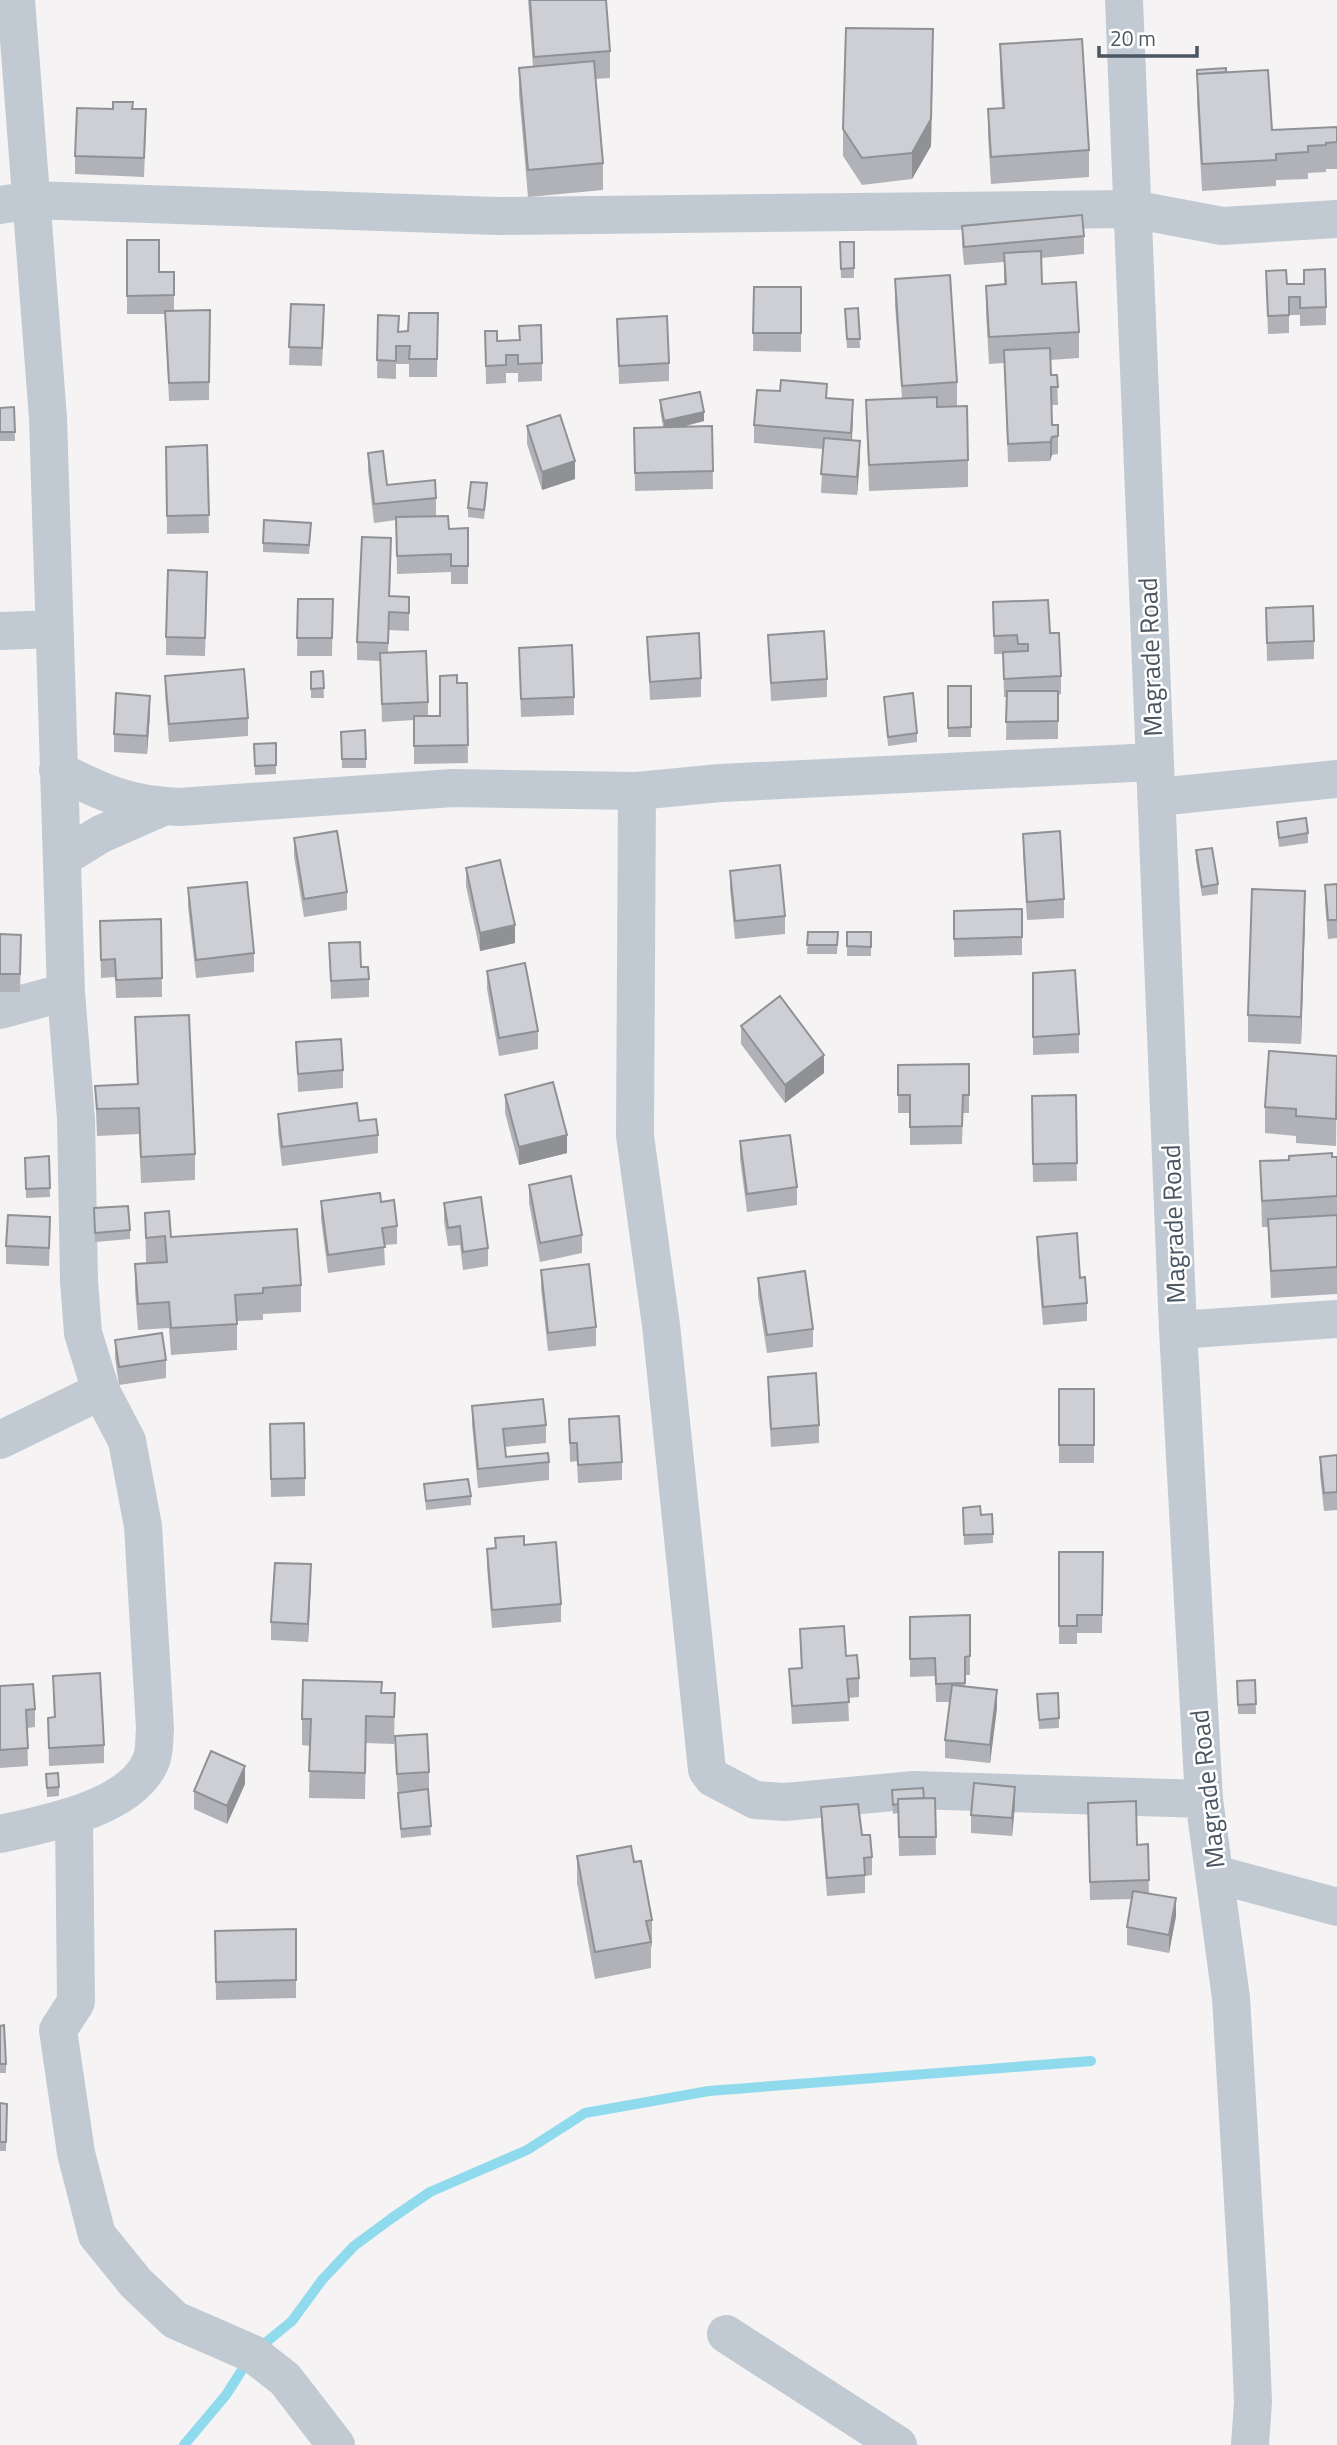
<svg xmlns="http://www.w3.org/2000/svg" width="1337" height="2445" viewBox="0 0 1337 2445" font-family="'Titillium Web',sans-serif">
<style>
.lines{fill:none;stroke-linecap:round;stroke-linejoin:round}
.stream{stroke:#90daee;stroke-width:10}
.minor{stroke:#c1cad2;stroke-width:38}
.wall{fill:#b0b2b7}
.shaded-wall{fill:#909195}
.building{fill:#cdcfd5;stroke:#909195;stroke-width:2}
.labels{text-anchor:middle;dominant-baseline:central;stroke-width:5;stroke-linejoin:round;paint-order:stroke}
.street-label{font-size:26px;fill:#4a5661;stroke:#fff}
</style>
<rect width="100%" height="100%" fill="#f5f3f3"/>
<g class="lines">
<path class="stream" d="M259,2348L292,2321L322,2280L354,2246L392,2218L430,2192L527,2150L585,2113L709,2091L1091,2061
M184,2445L226,2395L249,2359"/>
<path class="minor" d="M1124,0L1178,1330L1204,1799L1231,1998L1249,2302L1253,2402L1250,2445
M0,205L32,200L497,216L1132,209L1222,226L1337,219
M0,631L54,629
M58,770C102,793 129,805 179,807L453,788L637,791L720,783L1154,762
M637,791L635,1136L661,1325L707,1770L713,1778L755,1800L785,1802L914,1790L1204,1799
M1157,797L1337,779
M62,858L101,834L165,806
M0,1010L66,992
M1178,1330L1337,1319
M0,1440L101,1391L83,1333L79,1281L76,1119L66,992L48,418L16,0
M74,1817L76,2002L58,2030L76,2153L97,2235L136,2283L175,2320L253,2354L285,2379L336,2445
M0,1834C44,1824 131,1809 151,1761C155,1752 154,1739 155,1729L143,1526L127,1441L101,1391
M1215,1874L1337,1907
M726,2334L898,2445"/>
</g>
<path class="wall" d="M528,0H606L610,51V78L595,79L603,163V190L528,197L519,94V68L533,67Z
M1000,44L1089,150V177L991,184L988,136V109L1002,108L1000,71Z
M933,56L931,146L912,179L862,185L843,156V129Z
M1197,70L1226,72L1272,130L1337,127V169H1326V172L1308,173V179L1276,180V186L1202,191L1197,101Z
M113,109H133L146,127L144,177L75,174V156Z
M962,226L1084,236V254L1041,258L1042,284L1079,332V358L1050,360L1051,375H1057L1058,405H1052V425H1058V454L1052,455L1050,461L1008,462L1004,363L989,364L986,312V286L1004,284V262L964,265L962,244Z
M127,240L159,272H174V311L210,310L209,400L169,401L165,314H127Z
M840,242H854V278H841Z
M1266,271L1326,307V325L1300,326V315H1289V333L1268,334Z
M895,279L957,382V406L968,460V487L869,491L866,400L902,398L895,305Z
M754,287H801V352L753,351Z
M291,304L324,323L322,366L289,365Z
M858,308L860,348H847L845,309Z
M438,313L437,377H409V364H396V379L377,378L378,315L399,332L408,331Z
M617,319L669,363V381L619,384Z
M485,331L497,341L542,363V381L518,382V373H506V383L486,384Z
M827,398L853,418L852,440L860,459L857,495L821,493L823,449L754,443V425Z
M660,400L704,421L682,427L712,426L713,489L635,491L634,428L663,427L660,409Z
M14,407L15,441H0V408Z
M527,426L575,479L542,490L527,444Z
M207,445L209,533L167,534L166,447Z
M368,453L387,485L436,498V516L449,529L468,528V584H451V572L397,574L396,520L374,523L368,471Z
M487,493L484,519L468,517V508Z
M311,532L309,554L263,552V543Z
M391,556L390,596L409,597V631L389,630L388,652L428,702V716H440L457,683H467L468,763L414,764V720L382,722L380,661L357,660V642Z
M207,590L205,656L166,655V637Z
M298,599H333L332,656H297Z
M993,602L1050,633L1061,676V694L1058,695V739L1006,740L1007,697H1004L1003,654H994Z
M1266,608L1314,641V659L1267,661Z
M768,635L827,679V697L771,701Z
M647,637L701,678V697L650,700Z
M519,648L574,697V715L521,717Z
M323,671L324,698H311V672Z
M165,676L248,718V736L169,742L165,694Z
M948,686H971V737H948Z
M884,697L917,733V742L888,746Z
M150,714L147,754L114,752V734Z
M365,730L366,768H342L341,732Z
M276,743V774L255,775L254,744Z
M1277,822L1308,833V843L1279,847L1277,832Z
M1023,834L1064,899V918L1027,920L1023,852Z
M294,838L347,892V910L304,917L294,856Z
M1196,850L1218,884V894L1202,896L1196,860Z
M466,868L515,943L480,951L466,886Z
M730,871L785,916V934L735,939L730,889Z
M1337,884V938L1328,939L1325,903V885Z
M188,888L254,953V972L196,978L188,907Z
M1022,909V955L954,957V911Z
M1305,917L1301,1044L1248,1042V1015Z
M161,919L162,997L116,998L115,977L101,978L100,921Z
M808,932H838L837,954H807Z
M847,932H871V956H847Z
M0,934L21,953L20,992H0Z
M329,943L369,979V997L331,999Z
M487,971L538,1031V1049L499,1056L487,989Z
M1033,973L1079,1034V1053L1033,1055Z
M135,1017L195,1154V1180L141,1183L139,1134L97,1136L95,1086L137,1084Z
M741,1026L824,1073L785,1103L741,1044Z
M296,1042L343,1070V1088L298,1092Z
M1337,1056L1336,1146L1296,1143V1136L1265,1133V1107Z
M969,1064V1113H963L962,1144L910,1145V1113H898V1065Z
M505,1095L567,1153L519,1165L505,1113Z
M1076,1095L1077,1181L1033,1182L1032,1096Z
M278,1114L359,1121L378,1135V1153L282,1166L278,1132Z
M740,1141L797,1187V1205L747,1212L740,1159Z
M49,1156L50,1197L26,1198L25,1158Z
M1337,1157V1294L1271,1298L1268,1227H1262L1260,1161Z
M529,1185L582,1235V1253L540,1262L529,1203Z
M321,1201L381,1202L397,1226V1244L384,1245L385,1265L328,1273L321,1219Z
M444,1203L488,1248V1266L463,1270L460,1245L448,1246L444,1221Z
M94,1208L130,1230V1239L95,1242Z
M145,1213L171,1237L301,1285V1312L263,1314V1320L237,1321V1350L171,1355L169,1328L138,1330L135,1291V1264L146,1263Z
M50,1235L49,1266L6,1264V1246Z
M1037,1237L1080,1278L1087,1303V1321L1043,1325L1037,1255Z
M541,1270L596,1327V1346L548,1351L541,1288Z
M758,1278L813,1329V1347L767,1353L758,1296Z
M115,1340L166,1360V1378L119,1385L115,1358Z
M768,1377L819,1425V1443L771,1447L768,1395Z
M1059,1389H1094V1463H1059Z
M472,1406L546,1425V1443L504,1447L506,1457L549,1462V1480L478,1488L472,1424Z
M569,1419L622,1462V1480L578,1483L577,1461L570,1462Z
M270,1424L305,1478V1496L271,1497Z
M1337,1455V1510L1324,1511L1320,1475V1457Z
M424,1484L471,1496V1505L426,1510Z
M963,1508L981,1515L993,1534V1543L964,1545Z
M495,1538L524,1545L561,1604V1622L492,1628L487,1567V1549L495,1548Z
M1059,1552H1103L1102,1633H1077V1644H1059Z
M311,1582L308,1642L271,1640V1622Z
M970,1615V1675H965V1686L997,1708L990,1763L945,1758V1740L950,1702H936L935,1676L910,1677V1617Z
M800,1629L846,1656L859,1678V1697L848,1698L849,1721L792,1724L789,1669L801,1668Z
M53,1676L104,1745V1763L49,1766L48,1718L54,1717Z
M1255,1680L1256,1714H1238L1237,1681Z
M0,1686L35,1709V1727L27,1728L28,1766L0,1768Z
M382,1693H395L394,1744L366,1743L365,1799L309,1798L310,1746L302,1745V1719Z
M1058,1693L1059,1728L1039,1729L1037,1694Z
M395,1736L429,1772V1790H428L431,1835L401,1838L395,1754Z
M46,1774L59,1787V1796L47,1797Z
M245,1784L227,1824L194,1809V1791Z
M892,1790L924,1798H935L936,1855L899,1856L898,1813L893,1814Z
M1088,1803L1137,1845L1148,1844L1149,1894L1176,1916L1169,1953L1127,1945V1927L1132,1899L1090,1900Z
M1015,1805L1012,1836L971,1833V1815Z
M821,1807L862,1835L872,1857V1875L865,1876V1893L827,1896L821,1825Z
M577,1856L634,1862L652,1920V1946L651,1947V1968L595,1979L577,1883Z
M215,1931L296,1980V1998L216,2000Z
M0,2026L6,2064V2073H0Z
M0,2103L7,2104L6,2151H0Z"/>
<path class="shaded-wall" d="M933,29L931,146L912,179V153Z
M853,400V418L851,451V433Z
M704,412V421L664,431V421Z
M1052,437V455L1050,461V442Z
M860,441V459L857,495V477Z
M575,461V479L542,490V472Z
M150,696V714L147,754V736Z
M1305,891V917L1301,1044V1017Z
M515,925V943L480,951V933Z
M824,1055V1073L785,1103V1085Z
M567,1135V1153L519,1165V1147Z
M311,1564V1582L308,1642V1624Z
M997,1690V1708L990,1763V1745Z
M245,1766V1784L227,1824V1806Z
M1015,1787V1805L1012,1836V1818Z
M1176,1898V1916L1169,1953V1935Z"/>
<path class="building" d="M530,0H606L610,51L534,57Z
M846,28L933,29L931,119L912,153L862,158L843,129Z
M1082,39L1089,150L991,157L988,109L1004,108L1000,44Z
M594,61L603,163L528,170L519,68Z
M1226,68V72L1197,74V70Z
M1268,70L1272,130L1337,127V142L1326,143V145L1308,146V152L1276,154V160L1202,164L1197,74Z
M113,102H133L132,109H146L144,158L75,156L77,108L113,109Z
M1082,215L1084,236L964,247L962,226Z
M127,240H159V272H174V295L127,296Z
M840,242H854V268L841,269Z
M1041,251L1042,284L1076,282L1079,332L989,337L986,286L1006,284L1004,253Z
M1325,269L1326,307L1300,308V297H1289V315L1268,316L1266,271L1286,270L1287,284H1304V270Z
M950,275L957,382L902,386L895,279Z
M754,287H801V333H753Z
M291,304L324,305L322,348L289,347Z
M858,308L860,339H847L845,309Z
M210,310L209,382L169,383L165,311Z
M409,313H438L437,359H409L410,346H396V361L377,360L378,315L399,316L398,332L408,331Z
M667,316L669,363L619,366L617,319Z
M541,325L542,363L518,364V355H506V365L486,366L485,331H497V341L520,340L519,326Z
M1050,348L1051,375H1057L1058,387H1051L1052,425H1058V436L1052,437L1050,442L1008,444L1004,350Z
M781,380L827,384L826,398L853,400L851,433L754,425L757,390L780,391Z
M700,392L704,412L664,421L660,400Z
M937,397V407L967,406L968,460L869,465L866,400Z
M14,407L15,432H0V408Z
M560,415L575,461L542,472L527,426Z
M712,426L713,471L635,473L634,428Z
M824,438L860,441L857,477L821,474Z
M207,445L209,515L167,516L166,447Z
M383,451L387,485L435,480L436,498L374,504L368,453Z
M471,482L487,483L484,510L468,508Z
M448,516L449,529L468,528V566H451V554L397,556L396,517Z
M264,520L311,523L309,545L263,543Z
M362,537L391,538L389,596L409,597V613L389,612L388,643L357,642Z
M168,570L207,572L205,638L166,637Z
M298,599H333L332,638H297Z
M1048,600L1050,633H1059L1061,676L1004,679L1003,652L1028,651V644H1018L1017,635L994,636L993,602Z
M1313,606L1314,641L1267,643L1266,608Z
M824,631L827,679L771,683L768,635Z
M699,633L701,678L650,682L647,637Z
M572,645L574,697L521,699L519,648Z
M426,651L428,702L382,704L380,653Z
M244,669L248,718L169,724L165,676Z
M323,671L324,688L311,689V672Z
M457,675V683H467L468,745L414,746V716H440V676Z
M948,686H971V727L948,728Z
M1007,691H1058V721L1006,722Z
M116,693L150,696L147,736L114,734Z
M913,693L917,733L888,737L884,697Z
M365,730L366,759H342L341,732Z
M276,743V765L255,766L254,744Z
M1306,818L1308,833L1279,838L1277,822Z
M337,831L347,892L304,899L294,838Z
M1060,831L1064,899L1027,902L1023,834Z
M1212,848L1218,884L1202,887L1196,850Z
M500,860L515,925L480,933L466,868Z
M780,865L785,916L735,921L730,871Z
M247,882L254,953L196,960L188,888Z
M1337,884V920H1328L1325,885Z
M1252,889L1305,891L1301,1017L1248,1015Z
M1022,909V937L954,939V911Z
M161,919L162,978L116,980L115,959L101,960L100,921Z
M808,932H838L837,945H807Z
M847,932H871V947L847,946Z
M0,934L21,935L20,974H0Z
M360,942L361,967H368L369,979L331,981L329,943Z
M525,963L538,1031L499,1038L487,971Z
M1075,970L1079,1034L1033,1037V973Z
M780,996L824,1055L785,1085L741,1026Z
M189,1015L195,1154L141,1157L139,1108L97,1109L95,1086L138,1084L135,1017Z
M341,1039L343,1070L298,1074L296,1042Z
M1269,1051L1337,1056L1336,1119L1296,1116V1109L1265,1107Z
M969,1064V1095H963L962,1126L910,1127V1095H898V1065Z
M553,1082L567,1135L519,1147L505,1095Z
M1076,1095L1077,1163L1033,1164L1032,1096Z
M357,1103L359,1121L376,1119L378,1135L282,1147L278,1114Z
M790,1135L797,1187L747,1194L740,1141Z
M1332,1153V1157H1337V1196L1262,1201L1260,1161L1289,1160V1156Z
M49,1156L50,1188L26,1189L25,1158Z
M571,1176L582,1235L540,1243L529,1185Z
M380,1193L381,1202L394,1200L397,1226L382,1228L385,1247L328,1255L321,1201Z
M481,1197L488,1248L463,1252L460,1226L448,1228L444,1203Z
M128,1206L130,1230L95,1233L94,1208Z
M169,1211L171,1237L297,1229L301,1285L263,1288V1293L235,1295L237,1324L171,1328L169,1302L138,1304L135,1264L167,1262L165,1236L146,1238L145,1213Z
M8,1215L50,1217L49,1248L6,1246Z
M1337,1215V1267L1271,1271L1268,1219Z
M1077,1233L1080,1278L1085,1277L1087,1303L1043,1307L1037,1237Z
M589,1264L596,1327L548,1333L541,1270Z
M805,1271L813,1329L767,1335L758,1278Z
M162,1333L166,1360L119,1367L115,1340Z
M816,1373L819,1425L771,1429L768,1377Z
M1059,1389H1094V1445H1059Z
M543,1399L546,1425L503,1429L506,1457L548,1453L549,1462L478,1469L472,1406Z
M619,1416L622,1462L578,1465L577,1443H570L569,1419Z
M304,1423L305,1478L271,1479L270,1424Z
M1337,1455V1492L1324,1493L1320,1457Z
M468,1479L471,1496L426,1501L424,1484Z
M980,1506L981,1515L992,1514L993,1534L964,1535L963,1508Z
M524,1536V1545L556,1542L561,1604L492,1610L487,1549L496,1548L495,1538Z
M1059,1552H1103L1102,1615H1077V1626H1059Z
M275,1563L311,1564L308,1624L271,1622Z
M970,1615V1656L965,1657V1683L936,1684L935,1658L910,1659V1617Z
M844,1626L846,1656L857,1655L859,1678L847,1679L849,1702L792,1706L789,1669L802,1668L800,1629Z
M100,1673L104,1745L49,1748L48,1718L55,1717L53,1676Z
M303,1680L382,1682L381,1693H395L394,1717L366,1716L365,1773L309,1771L311,1719H302Z
M1255,1680L1256,1704L1238,1705L1237,1681Z
M33,1684L35,1709L26,1710L28,1748L0,1750V1686Z
M952,1685L997,1690L990,1745L945,1740Z
M1058,1693L1059,1718L1039,1720L1037,1694Z
M427,1734L429,1772L397,1774L395,1736Z
M211,1751L245,1766L227,1806L194,1791Z
M58,1773L59,1787L47,1788L46,1774Z
M974,1783L1015,1787L1012,1818L971,1815Z
M923,1788L924,1798L898,1799V1804L893,1805L892,1790Z
M428,1789L431,1826L401,1829L398,1793Z
M935,1798L936,1837H899L898,1799Z
M1136,1801L1137,1845L1148,1844L1149,1880L1090,1882L1088,1803Z
M858,1804L862,1835H870L872,1857L864,1858L865,1875L827,1878L821,1807Z
M631,1846L634,1862L641,1861L652,1920L646,1921L651,1942L595,1952L577,1856Z
M1133,1891L1176,1898L1169,1935L1127,1927Z
M296,1929V1980L216,1982L215,1931Z
M4,2025L6,2064H0V2026Z
M0,2103L7,2104L6,2142H0Z"/>
<g class="labels">
<g class="street-label">
<text transform="translate(1150 657) rotate(-92)">Magrade Road</text>
<text transform="translate(1173 1224) rotate(-92)">Magrade Road</text>
<text transform="translate(1207 1789) rotate(-96)">Magrade Road</text>
</g>
</g>
<path d="M1099 46v10h98v-10" fill="none" stroke="#4a5661" stroke-width="3.5"/>
<text x="1110" y="46" font-size="21" fill="#4a5661" stroke="#ffffff" stroke-width="5" paint-order="stroke">20 m</text>
</svg>
